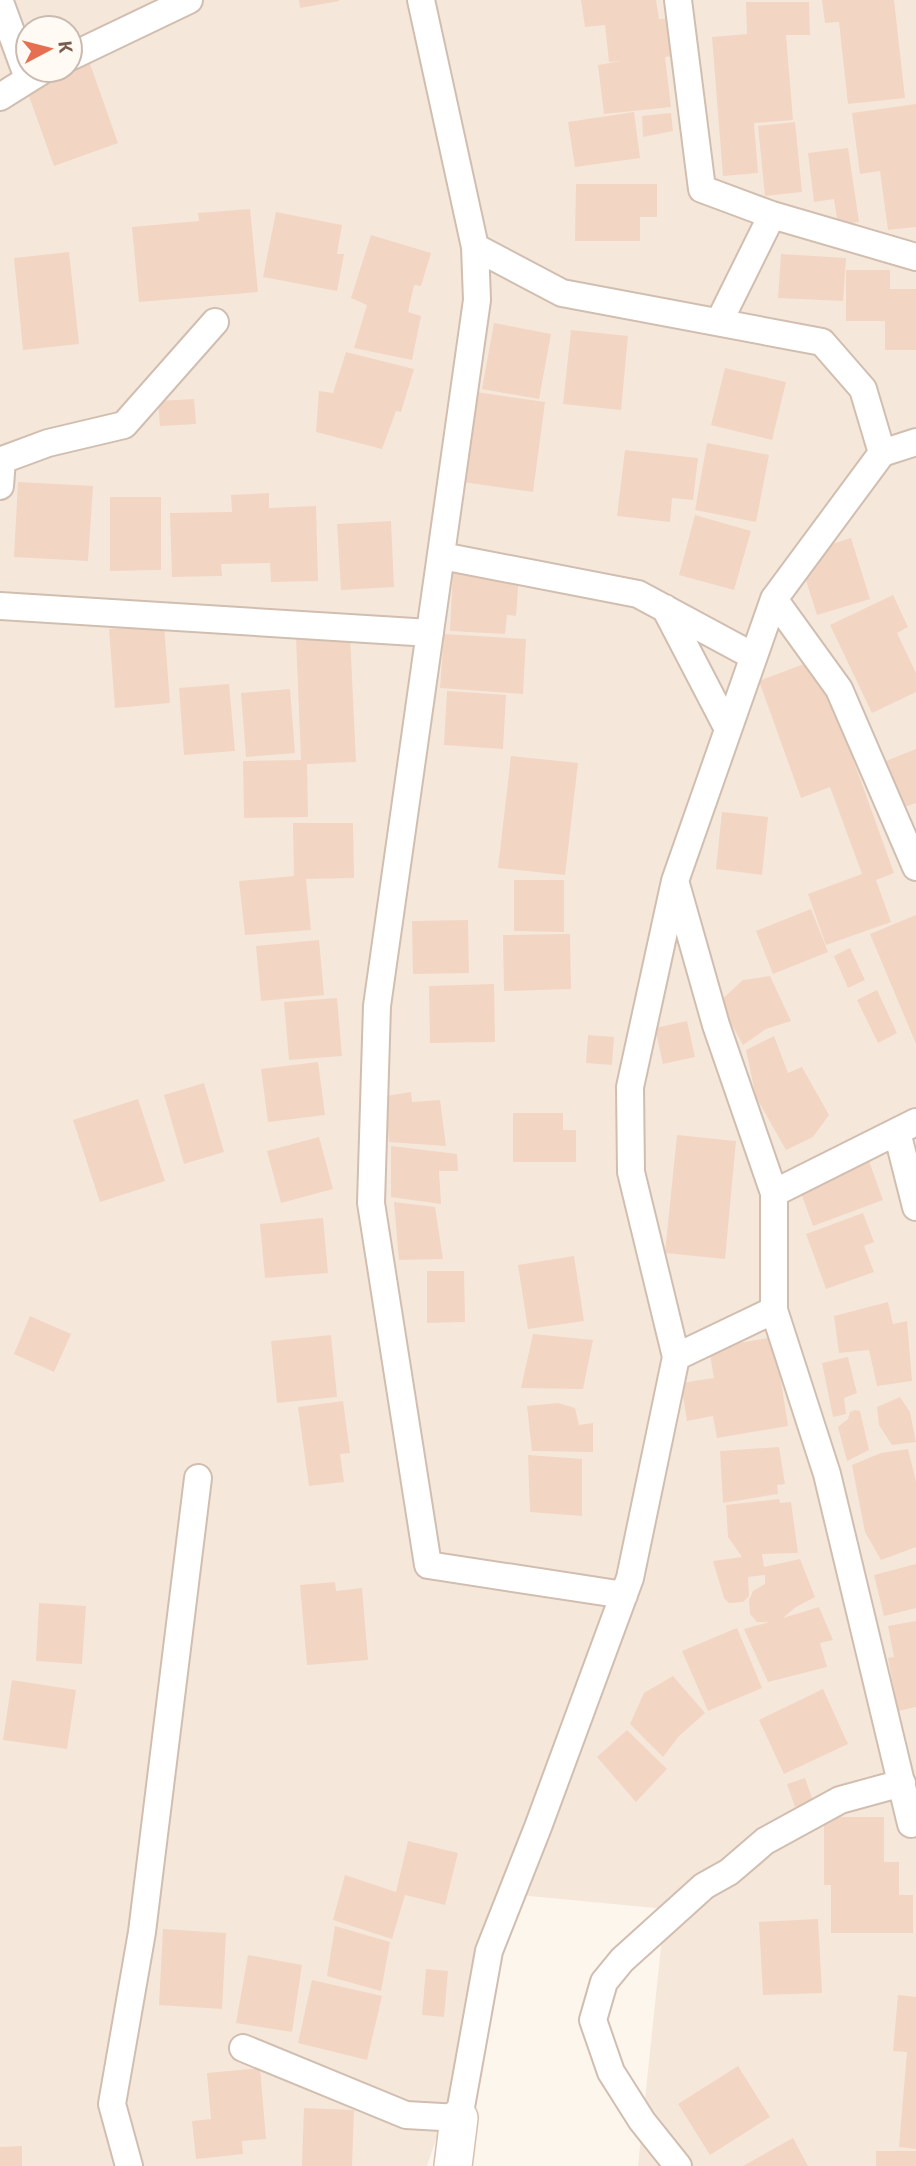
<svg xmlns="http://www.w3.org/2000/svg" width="916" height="2166" viewBox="0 0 916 2166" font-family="'Exo 2',sans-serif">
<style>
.residential{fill:#f5e8da;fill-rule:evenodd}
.building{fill:#f3d5c3}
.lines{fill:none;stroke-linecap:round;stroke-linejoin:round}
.minor-casing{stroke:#d1beb0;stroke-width:30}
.secondary-casing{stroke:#d6c0b0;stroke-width:40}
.minor{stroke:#fff;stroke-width:26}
.secondary{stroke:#fff;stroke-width:37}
</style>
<rect width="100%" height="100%" fill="#fdf6ec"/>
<path class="residential" d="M0,0H916V2166H638L665,1909L519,1895L427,2166H0ZM28,28H70V70H28Z"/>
<path class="building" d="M299,0H339V1L300,8Z
M581,0H656L659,19L675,18L680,55L665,57L671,107L604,114L598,65L621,61L609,62L605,25L585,27Z
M822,0H894L905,98L848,104L839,22L825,23Z
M746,2H809L810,35H786L793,120L754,123L758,173L723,176L712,37L747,34Z
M89,61L118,143L54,166L25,85Z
M916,104V227L888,230L880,171L860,174L852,113Z
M634,112L640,158L575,167L568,122Z
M671,113L673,131L643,137L642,116Z
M795,122L802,192L765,196L758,126Z
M848,148L859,222L838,225L834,199L814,202L808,153Z
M576,184H657V217H640V241H575Z
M250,209L258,292L139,302L132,227L199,221L198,213Z
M276,212L342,225L337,254H344L337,291L263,277Z
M371,235L431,253L421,286L414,285L408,312L421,316L412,360L354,348L367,305L351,298Z
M69,252L79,344L23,350L14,258Z
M781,254L846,258L843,301L778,298Z
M846,270H890V289H916V350H885V321H846Z
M494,323L551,334L539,399L482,389Z
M571,330L628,336L621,410L563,404Z
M346,352L414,369L401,412L396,411L382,449L316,432L319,391L333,393Z
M725,368L786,382L772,440L711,425Z
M476,392L545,402L533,492L463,482Z
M194,399L196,424L160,426L158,401Z
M707,443L769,455L756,522L695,510Z
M625,450L698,458L693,500L672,498L670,522L617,516Z
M18,482L93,486L88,561L14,557Z
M269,493V508L316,506L318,581L271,582L270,563L221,564L222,576L172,577L170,513L232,512L231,495Z
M110,497H161V570L110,571Z
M695,515L751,531L734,590L679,575Z
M391,521L394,587L341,590L337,524Z
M851,538L870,599L817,615L803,571L818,566L813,550Z
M453,570L519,574L516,616L507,615L505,634L450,631Z
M893,595L908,627L897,633L916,673V692L872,713L830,625Z
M164,625L170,703L115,708L109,629Z
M444,634L526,639L523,694L440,688Z
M350,635L356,762L307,764L308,817L244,818L243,761L301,760L296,638Z
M817,659L894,873L876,880L891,922L826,945L808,894L862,874L830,787L801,798L759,681Z
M229,684L235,751L184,755L179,688Z
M290,689L295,753L246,757L241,693Z
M447,691L506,695L503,749L444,745Z
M916,749V803L904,807L886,761Z
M511,756L578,763L565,875L498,868Z
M722,812L768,817L762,875L716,869Z
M293,823H353L354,878L306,879L311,930L245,935L239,881L294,876Z
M514,880H564V932L514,931Z
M811,909L828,952L773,974L756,931Z
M916,915V1044L870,934Z
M468,920L469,973L413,974L412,921Z
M570,934L571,989L504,991L503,935Z
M319,940L324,995L261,1001L256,946Z
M850,948L865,980L848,988L834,956Z
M770,976L791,1021L766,1029L743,1045L719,1002L743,980Z
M494,984L495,1042L430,1043L429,986Z
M877,990L897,1033L878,1043L857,1000Z
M337,998L342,1056L289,1060L284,1002Z
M687,1021L695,1057L663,1064L655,1028Z
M588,1035L614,1037L612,1065L586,1063Z
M774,1036L788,1073L802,1067L829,1115L813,1137L786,1150L756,1097L746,1050Z
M318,1062L325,1115L268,1122L261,1069Z
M204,1083L224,1152L184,1164L164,1095Z
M411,1092L412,1102L440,1100L446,1146L389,1142L386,1096Z
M138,1099L165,1181L100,1202L73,1120Z
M513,1113H563V1130H576V1162H513Z
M677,1135L736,1141L725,1259L665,1253Z
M319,1137L333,1189L281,1203L267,1151Z
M391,1146L457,1154L458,1171H439L441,1204L391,1197Z
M864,1147L883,1200L813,1226L793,1171Z
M394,1202L435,1207L443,1259L399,1260Z
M863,1213L874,1242L864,1246L874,1272L826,1289L806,1234Z
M323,1218L328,1273L265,1278L260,1224Z
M574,1256L584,1321L528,1329L518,1265Z
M427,1271H464L465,1322L427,1323Z
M888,1302L893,1324L907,1321L912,1381L877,1386L869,1350L839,1353L834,1316Z
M30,1316L71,1334L54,1372L14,1354Z
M533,1334L593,1340L583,1389L521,1388Z
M331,1335L337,1397L277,1403L271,1341Z
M774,1337L788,1426L717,1438L713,1416L687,1421L681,1383L714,1378L709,1348Z
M848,1357L857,1393L844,1398L846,1414L833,1417L822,1363Z
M900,1397L910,1412L916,1442L892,1445L879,1425L877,1407Z
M343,1401L350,1453L340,1454L344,1482L309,1486L298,1407Z
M558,1403L575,1408L579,1425L593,1423V1452L532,1451L527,1406Z
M855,1410L860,1411L869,1450L847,1461L838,1427L848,1419L850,1412Z
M779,1447L785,1484L777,1485L778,1494L723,1503L720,1451Z
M908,1449L916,1481V1547L881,1560L865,1532L852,1465L881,1453Z
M528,1455L582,1459V1516L530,1512Z
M779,1499L780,1503L791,1502L798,1553L762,1554L764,1567L800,1559L815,1597L796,1607L783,1618L819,1607L833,1640L820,1643L827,1667L768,1682L744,1629L769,1622H757L750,1614L749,1600L753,1591L765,1584V1575L748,1577L749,1596L743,1602L729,1603L724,1598L713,1561L742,1557L728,1537L726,1505Z
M916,1564V1608L884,1616L874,1575Z
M335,1582L336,1591L362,1588L368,1660L307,1665L300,1585Z
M39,1603L86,1606L82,1664L36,1661Z
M916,1621V1707L898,1711L888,1658L894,1657L888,1626Z
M737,1628L762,1688L708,1711L682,1651Z
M673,1676L705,1713L679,1736L663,1757L630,1724L644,1693Z
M12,1680L76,1690L67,1749L3,1740Z
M823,1689L848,1744L784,1774L759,1720Z
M627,1730L667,1769L636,1802L597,1757Z
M805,1778L813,1801L795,1807L787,1784Z
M824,1817H884V1862H899V1895H913V1933H831V1885H824Z
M408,1841L458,1853L445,1905L405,1895L392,1939L333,1920L345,1875L396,1892Z
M818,1919L822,1993L763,1995L759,1922Z
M335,1926L390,1942L381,1991L327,1976Z
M163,1929L226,1933L222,2009L159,2005Z
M248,1955L302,1965L292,2032L236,2023Z
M426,1969L448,1971L444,2017L422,2015Z
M312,1980L382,1996L367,2060L298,2043Z
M898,1995L916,1997V2149L899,2147L907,2052L893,2051Z
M738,2066L770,2117L710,2155L678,2104Z
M260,2068L266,2139L242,2141L243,2154L196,2159L192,2121L211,2119L207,2073Z
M304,2108L354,2110L352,2166H302Z
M793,2138L808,2166H743Z
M22,2146V2166H0V2147Z
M876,2151H916V2166H876Z"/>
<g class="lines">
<defs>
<path id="minor" d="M421,0L475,247
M678,0L702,189L772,215L916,257
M0,2L28,78
M70,57L189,0
M0,97L43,70
M719,322L772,215
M0,486L2,460L48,443L124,425L215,322
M442,556L638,594L753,656
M774,599L839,689L916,867
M0,606L430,633
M665,608L728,729
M676,884L716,1025L774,1193
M897,1132L916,1207
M774,1310L827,1474L911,1824
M676,1357L774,1310V1193L916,1122
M624,1595L428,1565L371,1203L377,1006L477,300L475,247L562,293L822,342L863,389L882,453
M243,2048L406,2115L459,2118L489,1951L538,1827L630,1578L676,1357L631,1172L630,1087L675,881L774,599L882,453L916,442
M129,2166L112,2104L142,1932L198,1478
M678,2166L642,2121L611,2072L593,2020L604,1982L622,1960L704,1886L729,1872L765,1841L840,1800L902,1783"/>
<path id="secondary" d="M453,2166L459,2118"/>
</defs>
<use href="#minor" class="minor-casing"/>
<use href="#secondary" class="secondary-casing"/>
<use href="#minor" class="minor"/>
<use href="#secondary" class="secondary"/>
</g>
<g transform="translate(49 49) rotate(83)"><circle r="33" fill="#fffaf3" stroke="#cabbb1" stroke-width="2"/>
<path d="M0-5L12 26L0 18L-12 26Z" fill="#e76f51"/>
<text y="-10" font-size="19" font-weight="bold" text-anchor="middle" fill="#7a5c4d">K</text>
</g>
</svg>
